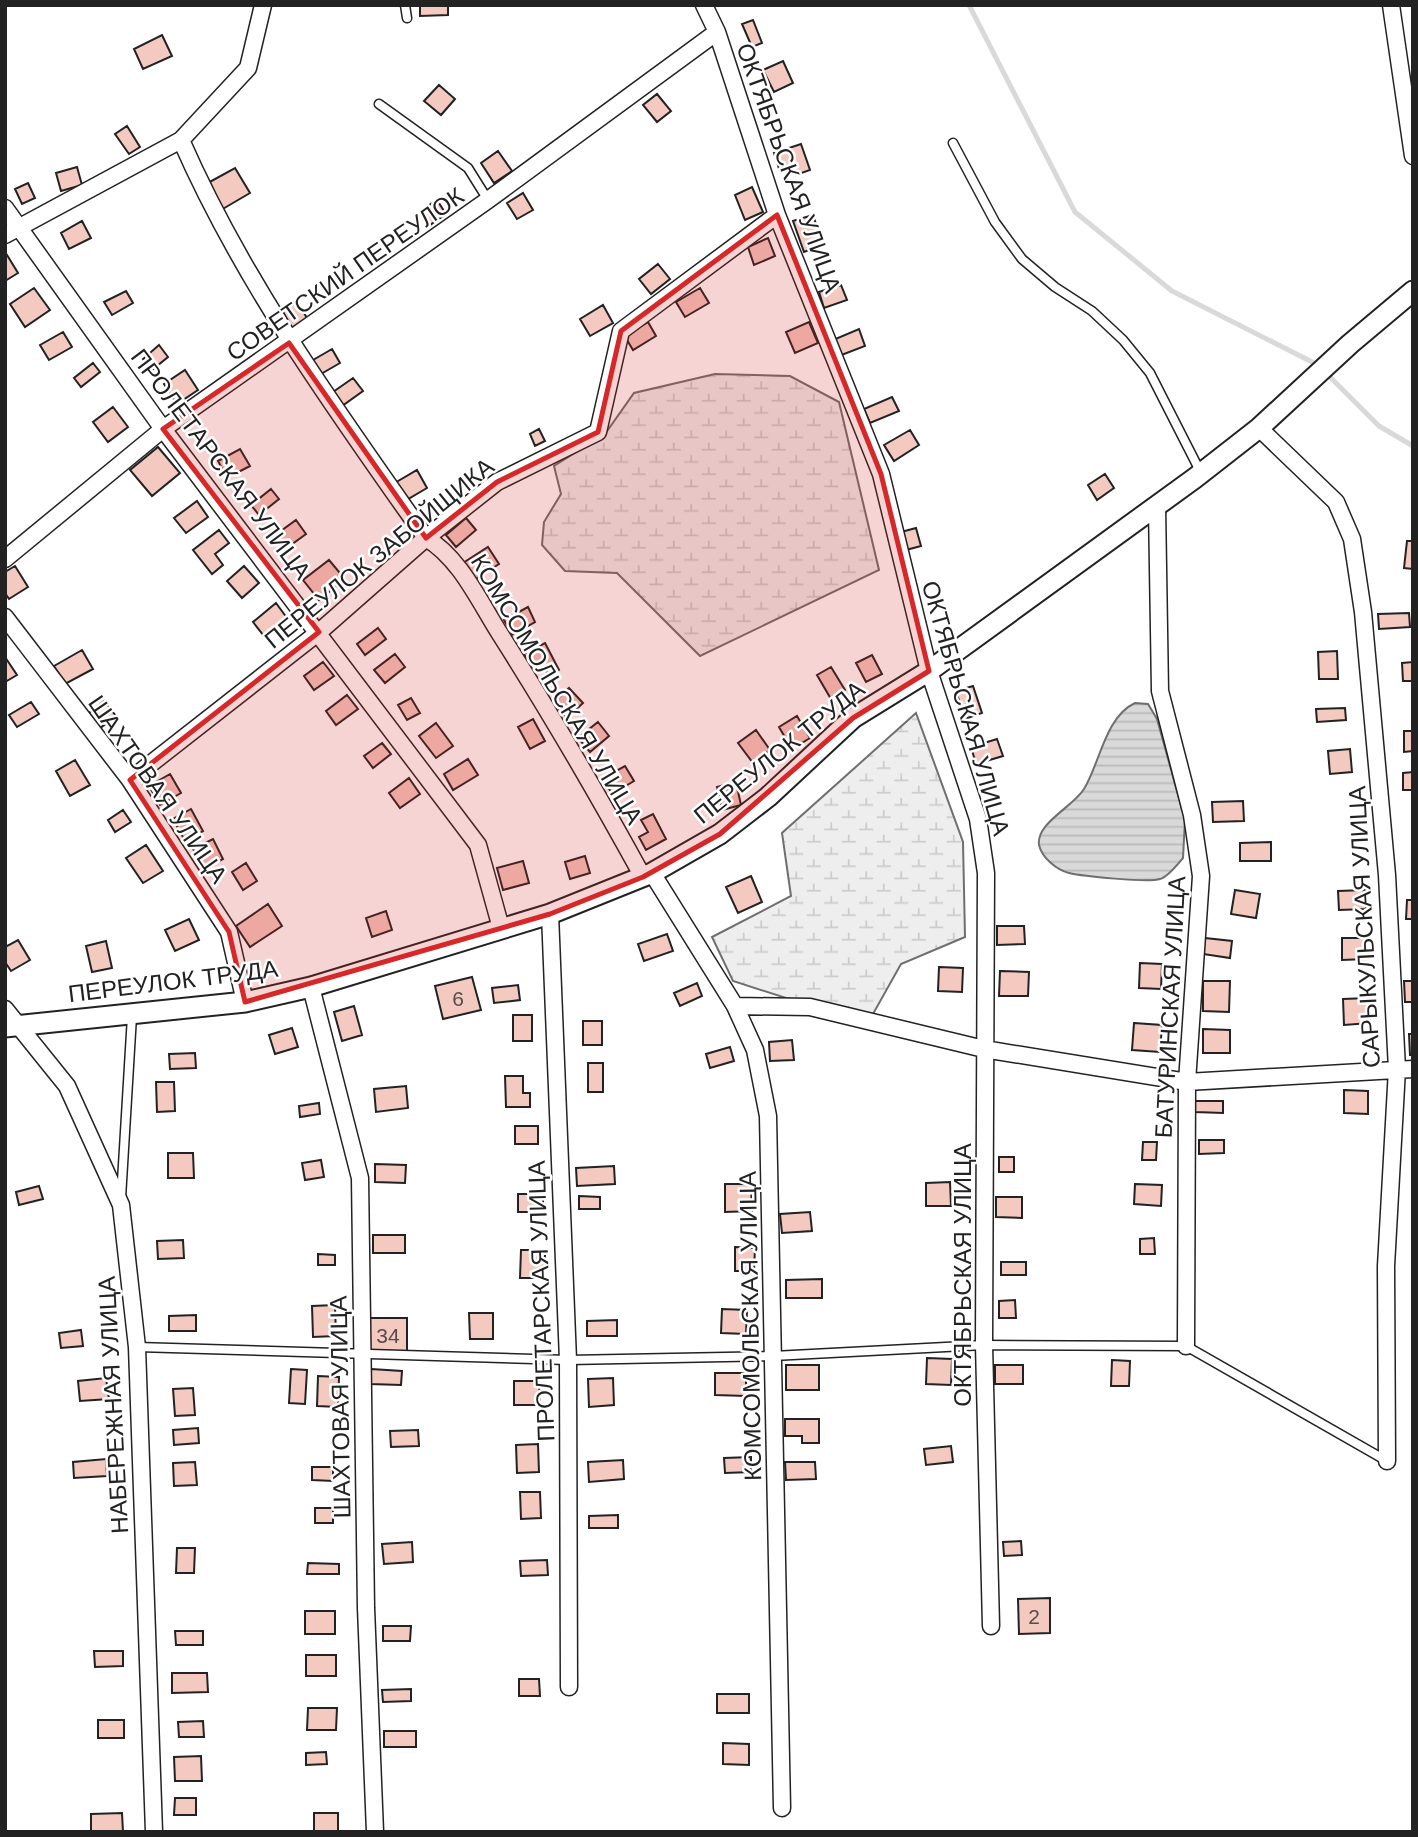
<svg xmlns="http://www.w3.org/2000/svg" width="1418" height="1837" viewBox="0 0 1418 1837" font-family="Arial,sans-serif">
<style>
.wetland{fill:url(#wetland-marsh);stroke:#6f6f6f;stroke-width:2}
.water{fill:url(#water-rules);stroke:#6f6f6f;stroke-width:2}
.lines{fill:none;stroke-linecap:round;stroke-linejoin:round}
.stream{stroke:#d9d9d9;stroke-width:5}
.building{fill:#f3c9c0;stroke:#222;stroke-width:2}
.service-casing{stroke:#222;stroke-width:11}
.minor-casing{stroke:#222;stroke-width:19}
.tertiary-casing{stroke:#222;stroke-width:23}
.service{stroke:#fff;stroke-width:8}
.minor{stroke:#fff;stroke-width:16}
.tertiary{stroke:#fff;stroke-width:19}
.marked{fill:#d62828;fill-opacity:0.2;stroke:#d62828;stroke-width:5;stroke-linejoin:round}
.labels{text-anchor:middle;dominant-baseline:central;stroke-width:5;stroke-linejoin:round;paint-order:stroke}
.number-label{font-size:21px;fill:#564c4a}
.street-label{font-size:24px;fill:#222;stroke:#fff}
</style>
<defs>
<pattern id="wetland-marsh" width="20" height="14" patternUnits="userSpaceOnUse" patternTransform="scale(1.75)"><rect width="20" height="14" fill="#eee"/><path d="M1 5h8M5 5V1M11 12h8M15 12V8" fill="none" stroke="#ccc"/></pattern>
<pattern id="water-rules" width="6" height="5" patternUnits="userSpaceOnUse" patternTransform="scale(1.75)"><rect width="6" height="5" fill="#d9d9d9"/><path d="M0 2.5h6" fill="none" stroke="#bababa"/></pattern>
</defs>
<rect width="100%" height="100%" fill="#fff"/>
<path class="wetland" d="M715,374L790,376L839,402L879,570L700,656L617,573L565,571L542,545L544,522L561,494L554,466L605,434L634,393Z
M916,713L963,842L965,937L901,964L873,1014L786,998L733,981L712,937L791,896L782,833Z"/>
<path class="water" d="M1135,703L1148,704L1157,719L1185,820L1183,858C1177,865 1168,877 1160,879C1148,883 1082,876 1069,873C1057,870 1042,858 1039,845C1036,823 1073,807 1084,789C1100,763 1105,717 1135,703Z"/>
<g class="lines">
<path class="stream" d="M969,5L1075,212L1172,291L1318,365
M1325,372L1379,426L1413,446"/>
</g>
<path class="building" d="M420,5H448V15L420,16Z
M753,20L762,43L752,47L742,24Z
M162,35L172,56L143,69L134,49Z
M783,61L793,83L774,92L763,70Z
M439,85L455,99L441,115L424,101Z
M657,94L671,111L657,122L643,105Z
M127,126L140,147L129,154L115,134Z
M801,144L810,170L796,175L793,167L780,172L774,153Z
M498,151L512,171L494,183L481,163Z
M77,167L82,185L61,191L56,173Z
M235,168L250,193L221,210L206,184Z
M28,183L35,198L22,204L15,189Z
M752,187L763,212L745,220L735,195Z
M523,193L533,210L517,219L507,203Z
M437,200L446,214L430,225L420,211Z
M813,215L823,245L804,252L793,221Z
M82,221L91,238L69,249L61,233Z
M768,238L775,256L754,265L748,247Z
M7,255L18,273L5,281V257Z
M658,264L670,279L651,294L639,279Z
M841,285L847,300L824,308L819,292Z
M34,288L50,310L25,327L10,304Z
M700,288L709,303L685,317L676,302Z
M126,291L133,303L112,315L104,302Z
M298,302L308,320L292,329L282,310Z
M603,305L613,323L590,336L580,319Z
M648,322L656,336L633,350L624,335Z
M809,322L818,343L795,353L786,332Z
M859,329L865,346L839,356L833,340Z
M63,332L72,347L49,360L40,345Z
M159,345L168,357L152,370L143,359Z
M332,349L340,363L321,374L313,360Z
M93,363L100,372L81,387L74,378Z
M185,370L198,390L177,404L164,384Z
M353,378L363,391L342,406L333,392Z
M892,397L899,411L870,423L864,409Z
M113,407L128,427L108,442L93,422Z
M539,429L545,441L535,446L530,434Z
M910,430L919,445L894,461L884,445Z
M158,447L180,473L152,496L130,470Z
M240,449L250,466L227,478L218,461Z
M417,470L427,488L403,502L393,484Z
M1105,474L1114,488L1097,500L1088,485Z
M271,489L279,499L259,515L251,505Z
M197,501L208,517L186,533L174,518Z
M466,518L476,530L456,547L446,535Z
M296,520L306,534L284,550L274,536Z
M916,528L921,546L906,550L901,532Z
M219,530L229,543L215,554L223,565L212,574L193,550Z
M1407,541H1413V569L1404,568Z
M488,547L499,564L474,580L463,563Z
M329,560L345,579L319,600L303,580Z
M15,566L28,587L9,599L5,593V572Z
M244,566L259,583L242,598L227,581Z
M276,603L287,618L264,636L253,622Z
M528,607L535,622L512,635L504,620Z
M1409,613L1410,627L1379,629L1378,614Z
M378,628L386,639L365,655L357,644Z
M545,643L559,670L549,676L543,665L533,671L524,654Z
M82,650L93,669L65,684L54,666Z
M1337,651L1338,679H1319L1318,652Z
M395,654L405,667L385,683L374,670Z
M872,655L882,674L866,682L856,663Z
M5,657L17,675L5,682Z
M323,662L334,676L314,690L304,676Z
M1413,662V681H1403L1402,663Z
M831,667L845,690L831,699L817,675Z
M973,686L982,713L965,719L956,691Z
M569,688L583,703L567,718L553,703Z
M347,695L358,709L336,725L326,711Z
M411,698L420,713L407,720L398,705Z
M104,701L116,716L95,732L84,717Z
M31,702L39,714L17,727L9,715Z
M1345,708L1346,720L1317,722L1316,709Z
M797,716L810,738L792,749L779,727Z
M533,719L545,741L530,749L518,727Z
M598,722L609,736L590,752L578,738Z
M436,723L453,746L436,758L419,736Z
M756,730L770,750L753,763L738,743Z
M1404,731H1413V751L1404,752Z
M997,739L1003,756L976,764L971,747Z
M382,743L391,754L373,768L364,756Z
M1350,749L1352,772L1330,774L1328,751Z
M468,759L478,775L453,790L444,774Z
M75,760L90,785L70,796L56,771Z
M625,766L634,781L612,794L603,778Z
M1413,772V790H1403V773Z
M170,774L181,793L160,805L149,786Z
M409,778L420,794L400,808L389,793Z
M736,782L741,805L722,810L717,787Z
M1243,801L1244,821L1213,822L1212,802Z
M191,809L203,831L185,841L173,819Z
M123,810L131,822L115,832L108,820Z
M653,814L666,839L646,850L639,837L648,832L641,820Z
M213,839L223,859L204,869L193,849Z
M1271,842V861H1240V843Z
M146,845L163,871L143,883L126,858Z
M585,856L590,873L570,879L565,862Z
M523,861L529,883L503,890L497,868Z
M246,863L257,881L243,890L232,872Z
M751,876L762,902L738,913L726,887Z
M1235,890L1260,894L1256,918L1231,914Z
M1365,890L1366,909L1339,910L1338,891Z
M1407,900H1413V919H1406Z
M268,904L282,926L250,947L236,926Z
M386,911L392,930L372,937L366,918Z
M189,919L199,940L175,951L165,930Z
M997,926H1024L1025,944L997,945Z
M667,934L673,951L644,961L638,944Z
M1205,938L1232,941L1230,958L1203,954Z
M1342,938H1367V959L1342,960Z
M18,940L30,960L11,971L5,962V947Z
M106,941L112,968L92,972L86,946Z
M1140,963L1162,964L1161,989L1139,988Z
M939,967L963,968L962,992L938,991Z
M1000,971L1029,972L1028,996H999Z
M472,977L481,1010L443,1019L435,986Z
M1203,981H1230L1229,1012L1203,1011Z
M1404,981H1413V1002H1405Z
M697,983L702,996L680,1006L674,993Z
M518,985L520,1000L494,1003L492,988Z
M1368,998L1370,1023L1344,1025L1343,999Z
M354,1006L362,1035L342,1041L334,1012Z
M513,1015H532V1041H513Z
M583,1021H602V1045H583Z
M1134,1023L1162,1025L1160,1052L1132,1050Z
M292,1028L298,1047L275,1054L269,1035Z
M1203,1029L1230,1030V1053H1203Z
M1409,1034H1413V1055H1410Z
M792,1040L794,1060L770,1061L769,1042Z
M730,1047L734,1061L710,1068L706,1054Z
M195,1053L196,1068L170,1069L169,1054Z
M588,1063H603V1092H588Z
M505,1076H523V1093H530V1107H506Z
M156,1082H174L175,1111L157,1112Z
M406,1086L408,1108L376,1112L374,1089Z
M1344,1090L1368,1091V1114L1344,1113Z
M1195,1101H1223V1113L1195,1112Z
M319,1103L320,1114L300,1117L299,1106Z
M515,1126H538V1144H515Z
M1199,1140H1224V1153L1199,1154Z
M1143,1142H1157L1156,1160H1142Z
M168,1153H193L194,1178H168Z
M999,1157H1014V1172H999Z
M321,1160L324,1177L305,1180L302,1163Z
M375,1164L406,1165L405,1183L375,1182Z
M614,1166L615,1184L577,1186L576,1168Z
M950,1182L951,1206H926V1183Z
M725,1184H751L752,1211L725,1212Z
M1135,1184L1162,1185L1161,1206L1134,1204Z
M39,1186L43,1199L19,1205L16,1192Z
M518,1194H543V1212H518Z
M579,1196L600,1197V1209H579Z
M996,1197H1022V1218L996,1217Z
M810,1212L812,1231L782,1233L780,1214Z
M373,1235H405V1253H373Z
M1154,1238L1155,1254H1140V1239Z
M183,1240L184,1258L158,1259L157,1241Z
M735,1247L755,1248L754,1271H735Z
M521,1250H545V1278H520Z
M318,1254L335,1255V1265H318Z
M1001,1262H1026V1275H1001Z
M822,1279V1298H786V1280Z
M1015,1300L1016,1318H999V1301Z
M335,1305L336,1336L313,1337L312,1306Z
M722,1309L747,1310L746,1334L721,1333Z
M469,1313H493V1339H470Z
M196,1315V1331H169V1316Z
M369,1318H407V1352H368Z
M617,1320V1336H587V1321Z
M81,1330L83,1346L61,1348L59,1333Z
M927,1358L952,1359L951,1385L926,1384Z
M1112,1360L1130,1361L1129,1386H1111Z
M786,1365H819V1390H786Z
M995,1365H1023V1384H995Z
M291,1369L307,1370L305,1404L289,1403Z
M371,1369L402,1371L401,1385L370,1384Z
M715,1373H746V1396L715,1395Z
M318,1376L339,1377L338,1407L317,1406Z
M106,1378L109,1399L80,1401L78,1381Z
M613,1378L614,1405L589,1407L588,1379Z
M514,1381H539L540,1405H514Z
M193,1388L195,1415L175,1416L173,1389Z
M785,1419H819V1443H802V1436H785Z
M198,1428L199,1443L174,1445L173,1430Z
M418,1430L419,1446L391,1447L390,1431Z
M538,1444L539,1472L517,1473L516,1445Z
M951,1446L953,1462L926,1465L924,1449Z
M751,1457V1472L725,1473L724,1458Z
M106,1459L107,1476L74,1478L73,1462Z
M623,1460L624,1479L589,1482L588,1462Z
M195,1462L197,1485L174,1486L173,1463Z
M785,1462H815L816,1479L786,1480Z
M312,1467H333V1481L312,1480Z
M520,1492H540L541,1518L521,1519Z
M315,1508H333V1523H315Z
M618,1515V1528H589V1516Z
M1021,1541L1022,1555L1004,1556L1003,1542Z
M412,1542L413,1562L384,1564L382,1544Z
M177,1548H195L194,1573H176Z
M547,1560L548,1575L521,1576L520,1561Z
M308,1563L339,1564V1574H307Z
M1050,1598V1633L1019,1634L1018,1599Z
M305,1611H335V1634H305Z
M383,1626H411L410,1641H383Z
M175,1631H203V1645H176Z
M94,1651H123V1666L95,1667Z
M306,1655H336V1676H306Z
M172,1673H207L208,1692L172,1693Z
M519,1679H539L540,1696H519Z
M411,1689V1701L383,1702L382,1690Z
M717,1694H749V1713H717Z
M308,1708H337L336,1730H307Z
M98,1720H124V1738H98Z
M203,1721L204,1737H179L178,1722Z
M384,1731H416V1747H384Z
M723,1743L749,1744V1765L723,1764Z
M326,1752L327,1764L306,1765V1753Z
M201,1756L202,1781H175L174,1757Z
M175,1798H196V1815H174Z
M122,1813L123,1832H91V1814Z
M314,1813H338V1831H314Z"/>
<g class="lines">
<defs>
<path id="service" d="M405,5L407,18
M379,104L468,168L488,200
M953,143L995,222L1022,259L1055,287L1092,311L1123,340L1150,373L1201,473
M121,1198L132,1016
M137,1347L568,1360L773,1356L984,1345L1186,1346L1387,1461"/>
<path id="minor" d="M704,5L717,32L777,215L881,474L929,671L978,819L986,873L984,1345L991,1626
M1391,5L1413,156
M181,140C244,284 336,410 426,538C460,558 479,601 500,634C551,714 598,795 643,877
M5,208L163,429L478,845L501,928
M5,235L181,140L248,68L263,5
M1259,428L1336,502L1352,539L1363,612L1387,875L1397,1069L1386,1266L1387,1461
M1157,506L1160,691L1192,815L1201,876L1187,1082L1186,1346
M5,559L163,429L488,200L717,32
M5,617L130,780L229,932L245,1002
M130,780L319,632L426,538L497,482L598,432L621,331L777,215
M652,873L735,1006L755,1050L768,1116L782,1808
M550,914L568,1360L569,1687
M311,987L360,1178L366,1608L375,1832
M735,1006L810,1007L984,1049L1187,1082L1413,1069
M5,1009L67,1086L121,1205L137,1347L154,1832"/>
<path id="tertiary" d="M5,1027L245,1002L311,987L550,914L652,873L720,834L768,797L853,718L929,671L1195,478L1259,428L1350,344L1413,291"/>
</defs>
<use href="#service" class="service-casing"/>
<use href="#minor" class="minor-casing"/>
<use href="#tertiary" class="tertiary-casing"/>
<use href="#service" class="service"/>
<use href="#minor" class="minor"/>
<use href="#tertiary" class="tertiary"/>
</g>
<path class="marked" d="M777,215L881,474L929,671L853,718L720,834L643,877L550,914L245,1002L229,932L130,780L319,632L163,429L289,343L426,538L497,482L598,432L621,331Z"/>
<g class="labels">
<g class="number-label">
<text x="458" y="998">6</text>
<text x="388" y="1335">34</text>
<text x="1034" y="1616">2</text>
</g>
<g class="street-label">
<text transform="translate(789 168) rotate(70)">ОКТЯБРЬСКАЯ УЛИЦА</text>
<text transform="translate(345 274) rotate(-35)">СОВЕТСКИЙ ПЕРЕУЛОК</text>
<text transform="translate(221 464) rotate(53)">ПРОЛЕТАРСКАЯ УЛИЦА</text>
<text transform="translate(379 553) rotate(-39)">ПЕРЕУЛОК ЗАБОЙЩИКА</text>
<text transform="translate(557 689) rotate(59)">КОМСОМОЛЬСКАЯ УЛИЦА</text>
<text transform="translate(966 708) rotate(74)">ОКТЯБРЬСКАЯ УЛИЦА</text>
<text transform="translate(779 752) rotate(-39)">ПЕРЕУЛОК ТРУДА</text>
<text transform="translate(158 789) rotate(55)">ШАХТОВАЯ УЛИЦА</text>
<text transform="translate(1364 927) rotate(-93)">САРЫКУЛЬСКАЯ УЛИЦА</text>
<text transform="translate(173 981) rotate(-7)">ПЕРЕУЛОК ТРУДА</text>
<text transform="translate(1170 1007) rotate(-87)">БАТУРИНСКАЯ УЛИЦА</text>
<text transform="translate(962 1275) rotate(-90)">ОКТЯБРЬСКАЯ УЛИЦА</text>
<text transform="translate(541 1301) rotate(-92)">ПРОЛЕТАРСКАЯ УЛИЦА</text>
<text transform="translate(750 1326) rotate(-91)">КОМСОМОЛЬСКАЯ УЛИЦА</text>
<text transform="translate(113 1405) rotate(-93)">НАБЕРЕЖНАЯ УЛИЦА</text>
<text transform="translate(340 1407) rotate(-91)">ШАХТОВАЯ УЛИЦА</text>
</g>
</g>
<rect width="1418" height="1837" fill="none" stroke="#222222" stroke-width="14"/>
</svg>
